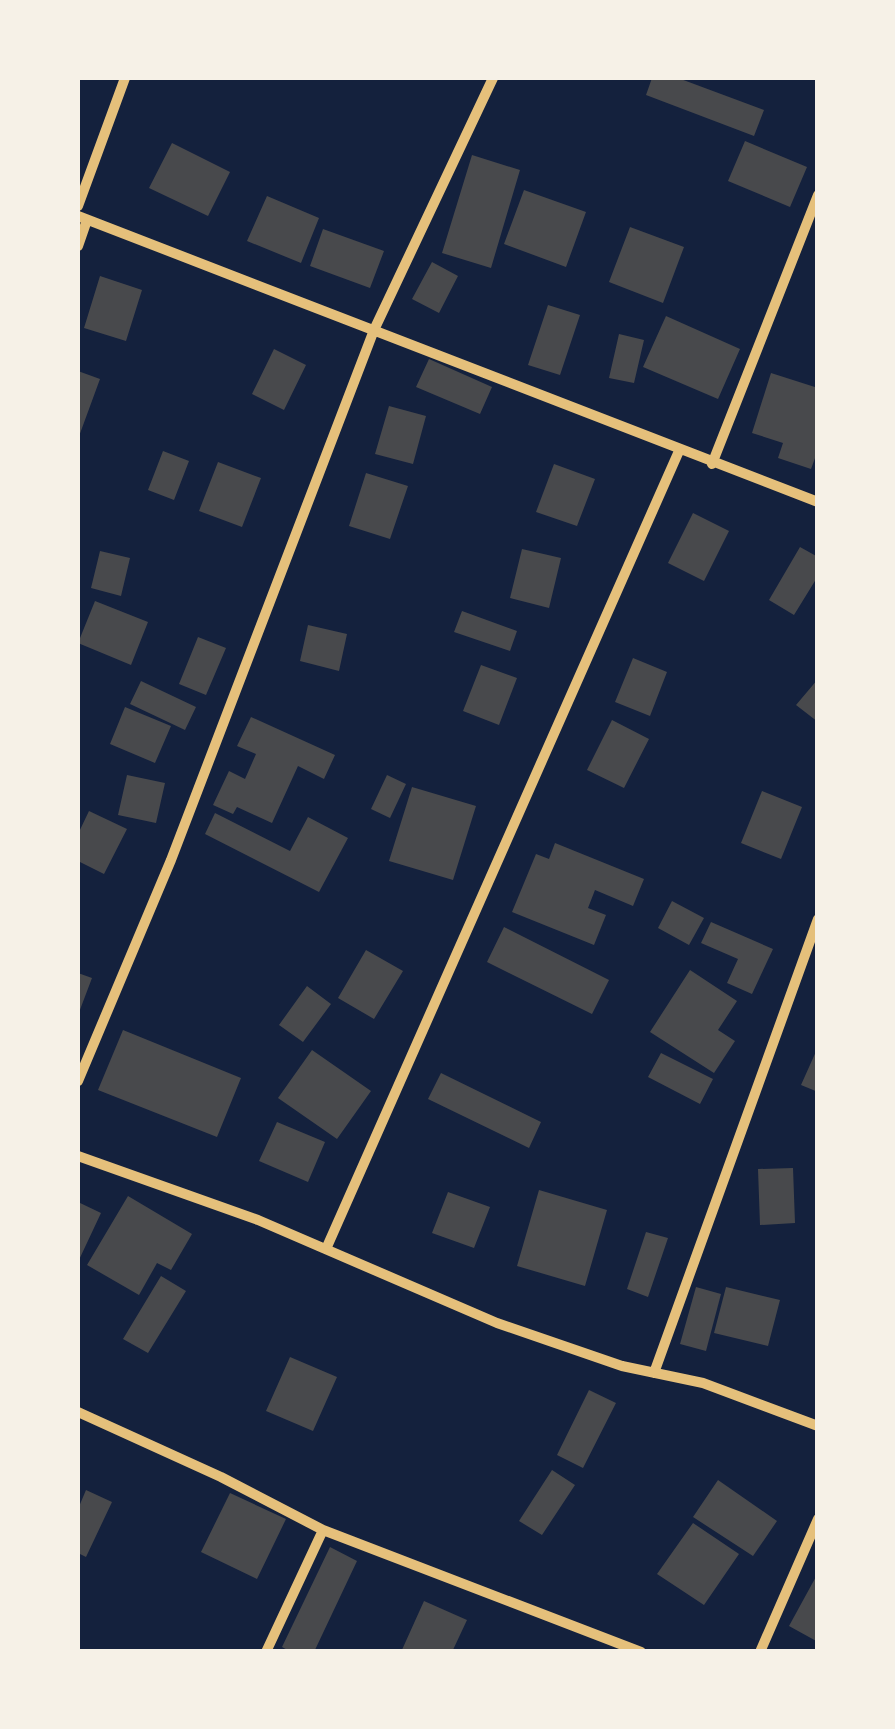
<svg xmlns="http://www.w3.org/2000/svg" width="895" height="1729" viewBox="0 0 895 1729" font-family="Karla,sans-serif">
<style>
.building{fill:#48494c}
.lines{fill:none;stroke-linecap:round;stroke-linejoin:round}
.minor{stroke:#e5c07b;stroke-width:10}
</style>
<rect width="100%" height="100%" fill="#14213d"/>
<path class="building" d="M652,78H678L764,110L754,136L646,95Z
M745,141L807,167L790,207L728,181Z
M172,143L230,172L208,216L149,188Z
M472,155L520,170L491,268L442,253Z
M524,190L586,212L566,267L504,244Z
M267,196L319,218L301,263L247,241Z
M630,227L684,247L663,303L609,282Z
M323,229L384,251L370,288L310,266Z
M432,262L458,276L439,313L412,299Z
M100,276L142,290L126,341L84,328Z
M548,305L580,315L560,375L528,365Z
M666,316L740,349L718,399L643,367Z
M619,334L644,340L634,383L609,378Z
M274,349L306,365L284,410L252,394Z
M429,359L492,387L480,414L416,387Z
M78,371L100,379L78,439Z
M771,373L818,388V450L811,469L778,458L783,443L752,433Z
M389,406L426,416L413,464L375,454Z
M163,451L189,461L174,500L148,490Z
M218,462L261,478L242,527L199,511Z
M554,464L595,479L577,526L536,512Z
M366,473L408,486L390,539L349,526Z
M693,513L729,531L704,581L668,563Z
M800,547L818,557V576L794,615L769,600Z
M522,549L561,558L549,608L510,598Z
M100,551L130,558L121,596L91,588Z
M95,601L148,622L131,665L78,643Z
M462,611L517,631L510,651L454,632Z
M308,625L347,634L339,671L300,661Z
M198,637L226,648L206,695L179,684Z
M633,658L667,672L650,716L615,702Z
M481,665L517,678L499,725L463,711Z
M818,679V722L796,705Z
M141,681L196,707L185,730L130,704Z
M125,707L171,726L155,763L110,744Z
M251,717L335,755L324,779L298,766L272,823L237,807L233,814L213,805L229,771L245,779L256,754L237,746Z
M612,720L649,739L624,788L587,770Z
M127,775L165,783L156,823L118,815Z
M387,775L406,784L390,818L371,809Z
M412,787L476,806L453,880L389,861Z
M762,791L802,807L781,859L741,843Z
M89,811L127,829L104,874L78,861V834Z
M215,813L290,851L308,817L348,838L319,892L205,834Z
M555,843L644,879L633,906L595,890L588,908L606,915L594,945L512,912L536,854L549,859Z
M672,901L704,918L689,945L658,928Z
M711,922L773,949L752,994L727,983L738,959L701,943Z
M504,927L609,980L592,1014L487,962Z
M366,950L403,971L374,1019L338,998Z
M690,970L737,1001L718,1030L735,1041L714,1073L650,1032Z
M78,973L92,978L78,1015Z
M307,986L331,1004L303,1042L279,1025Z
M123,1030L241,1078L217,1137L98,1090Z
M818,1047V1092L801,1085Z
M312,1050L371,1091L337,1139L278,1098Z
M661,1053L713,1079L700,1104L648,1077Z
M441,1073L541,1122L529,1148L428,1099Z
M277,1122L325,1142L308,1182L259,1161Z
M793,1168L795,1223L760,1225L758,1169Z
M539,1190L607,1210L585,1286L517,1266Z
M448,1192L490,1207L474,1248L432,1233Z
M128,1196L192,1234L171,1270L157,1263L139,1295L87,1265Z
M78,1202L101,1213L78,1262Z
M646,1232L668,1238L648,1297L627,1289Z
M161,1276L186,1291L148,1353L123,1339Z
M696,1287L721,1294L706,1351L680,1344Z
M726,1287L780,1300L768,1346L714,1333Z
M290,1357L337,1377L313,1431L266,1411Z
M589,1390L616,1403L583,1468L557,1455Z
M552,1470L575,1485L542,1535L519,1521Z
M718,1480L777,1521L753,1556L693,1517Z
M86,1490L112,1502L86,1557L78,1553V1509Z
M230,1493L286,1519L257,1579L201,1552Z
M693,1523L739,1554L704,1605L657,1574Z
M330,1547L357,1561L314,1652H291L282,1647Z
M818,1573V1642L789,1626Z
M424,1601L467,1620L452,1652H401Z"/>
<g class="lines">
<path class="minor" d="M78,206L125,78
M78,216L818,502
M78,246L87,220
M712,464L818,195
M78,1081L171,860L374,330L493,78
M78,1156L258,1220L497,1323L622,1366L703,1383L818,1426
M326,1249L679,451
M654,1373L818,919
M78,1412L221,1477L323,1530L641,1652
M266,1652L323,1530
M760,1652L818,1519"/>
</g>
<rect width="895" height="1729" fill="none" stroke="#f6f1e7" stroke-width="160"/>
</svg>
